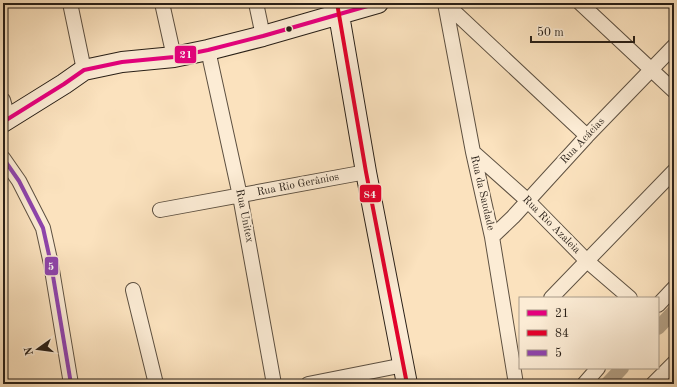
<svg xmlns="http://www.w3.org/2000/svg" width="677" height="387" viewBox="0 0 677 387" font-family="'Old Standard TT',serif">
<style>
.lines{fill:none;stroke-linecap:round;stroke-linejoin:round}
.canal{stroke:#b3a085;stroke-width:14}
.street-casing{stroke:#5d5041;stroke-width:16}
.secondary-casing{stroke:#281f17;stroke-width:22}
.street{stroke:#fcecd5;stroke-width:14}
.secondary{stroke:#fcecd5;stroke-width:20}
.bus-1-casing{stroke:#fcecd5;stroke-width:7}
.bus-2-casing{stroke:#fcecd5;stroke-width:7}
.bus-3-casing{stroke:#fcecd5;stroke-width:7}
.bus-1{stroke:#e5007d;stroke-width:4}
.bus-2{stroke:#e4002b;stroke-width:4}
.bus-3{stroke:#8e44ad;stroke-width:4}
.bus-dot{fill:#281f17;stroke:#fcecd5;stroke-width:1.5}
.labels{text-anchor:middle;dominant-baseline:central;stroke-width:4;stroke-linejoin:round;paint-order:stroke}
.street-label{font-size:11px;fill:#281f17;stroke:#fcecd5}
.line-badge{stroke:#fcecd5;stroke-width:1.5}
.badge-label{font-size:11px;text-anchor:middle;font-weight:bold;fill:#fff}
</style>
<rect width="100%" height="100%" fill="#fbe2be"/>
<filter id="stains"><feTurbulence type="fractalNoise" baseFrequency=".005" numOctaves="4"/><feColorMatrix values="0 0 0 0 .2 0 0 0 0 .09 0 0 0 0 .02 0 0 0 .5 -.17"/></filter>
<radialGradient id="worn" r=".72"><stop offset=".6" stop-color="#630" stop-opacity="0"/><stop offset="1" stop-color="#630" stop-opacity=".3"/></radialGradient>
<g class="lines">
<path class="canal" d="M658,328L674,311
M607,384L622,368"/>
<defs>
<path id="street" d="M70,3L84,70
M162,3L174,57
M256,3L263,36
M445,3L473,152L492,237L516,384
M445,3L587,136
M580,3L674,91
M208,50L240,196L274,384
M3,100L8,118
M473,152L528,201L587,261L630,298
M3,158L19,181L43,228L51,264L71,384
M160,210L366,172
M492,237L513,217L587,136L674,46
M133,290L156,384
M551,298L674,171
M658,305L674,288
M308,384L404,365
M584,384L598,368
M653,384L674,363"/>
<path id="secondary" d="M339,15L366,172L407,384
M3,122L64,84L84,70L122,62L174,57L208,50L263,36L378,3"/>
</defs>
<use href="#street" class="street-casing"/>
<use href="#secondary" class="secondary-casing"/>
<use href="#street" class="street"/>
<use href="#secondary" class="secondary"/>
<defs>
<path id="bus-1" d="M3,122L64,84L84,70L122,62L174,57L208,50L263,36L378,3"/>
<path id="bus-2" d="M337,3L366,172L407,384"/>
<path id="bus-3" d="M3,158L19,181L43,228L51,264L71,384"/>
</defs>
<use href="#bus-1" class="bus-1-casing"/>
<use href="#bus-2" class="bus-2-casing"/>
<use href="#bus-3" class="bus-3-casing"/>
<use href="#bus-1" class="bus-1"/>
<use href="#bus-2" class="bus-2"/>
<use href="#bus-3" class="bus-3"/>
</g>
<circle class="bus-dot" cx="289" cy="29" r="3.5"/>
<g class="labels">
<g class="street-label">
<text transform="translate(583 141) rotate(-47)">Rua Acácias</text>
<text transform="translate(298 185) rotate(-11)">Rua Rio Gerânios</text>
<text transform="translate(482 193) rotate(77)">Rua da Saudade</text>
<text transform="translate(244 216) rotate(79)">Rua Unitex</text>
<text transform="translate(551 225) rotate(45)">Rua Rio Azaleia</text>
</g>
</g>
<g class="line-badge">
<rect x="174" y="45" width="23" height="19" rx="4" fill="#e5007d"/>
<rect x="359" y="184" width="23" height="19" rx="4" fill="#e4002b"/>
<rect x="44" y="256" width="15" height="20" rx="4" fill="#8e44ad"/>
</g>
<g class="badge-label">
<text x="186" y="58">21</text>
<text x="370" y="198">84</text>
<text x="51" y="270">5</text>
</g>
<rect width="677" height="387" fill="none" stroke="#fbe2be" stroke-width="16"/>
<rect x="4" y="4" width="669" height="379" fill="none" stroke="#281f17" stroke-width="2"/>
<rect x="8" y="8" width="661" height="371" fill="none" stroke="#281f17"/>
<rect x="519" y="297" width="140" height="72" fill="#fcecd5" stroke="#a79a89"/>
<rect x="527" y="310" width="20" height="6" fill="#e5007d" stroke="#a79a89"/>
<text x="555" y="317" font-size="12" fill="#281f17">21</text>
<rect x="527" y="330" width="20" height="6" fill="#e4002b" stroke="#a79a89"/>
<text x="555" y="337" font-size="12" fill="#281f17">84</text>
<rect x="527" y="350" width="20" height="6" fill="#8e44ad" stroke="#a79a89"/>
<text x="555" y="357" font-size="12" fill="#281f17">5</text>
<g transform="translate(38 349) rotate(256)" stroke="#fcecd5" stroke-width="3" paint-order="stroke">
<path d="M0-3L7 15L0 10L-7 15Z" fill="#281f17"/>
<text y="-6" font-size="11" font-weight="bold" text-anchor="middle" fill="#281f17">N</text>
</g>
<path d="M531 36v6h103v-6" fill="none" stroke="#281f17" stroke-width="2"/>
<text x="537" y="36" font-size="12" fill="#281f17" stroke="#fcecd5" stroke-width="3" paint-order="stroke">50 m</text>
<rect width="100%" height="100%" filter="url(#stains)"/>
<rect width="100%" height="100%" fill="url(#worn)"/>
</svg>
